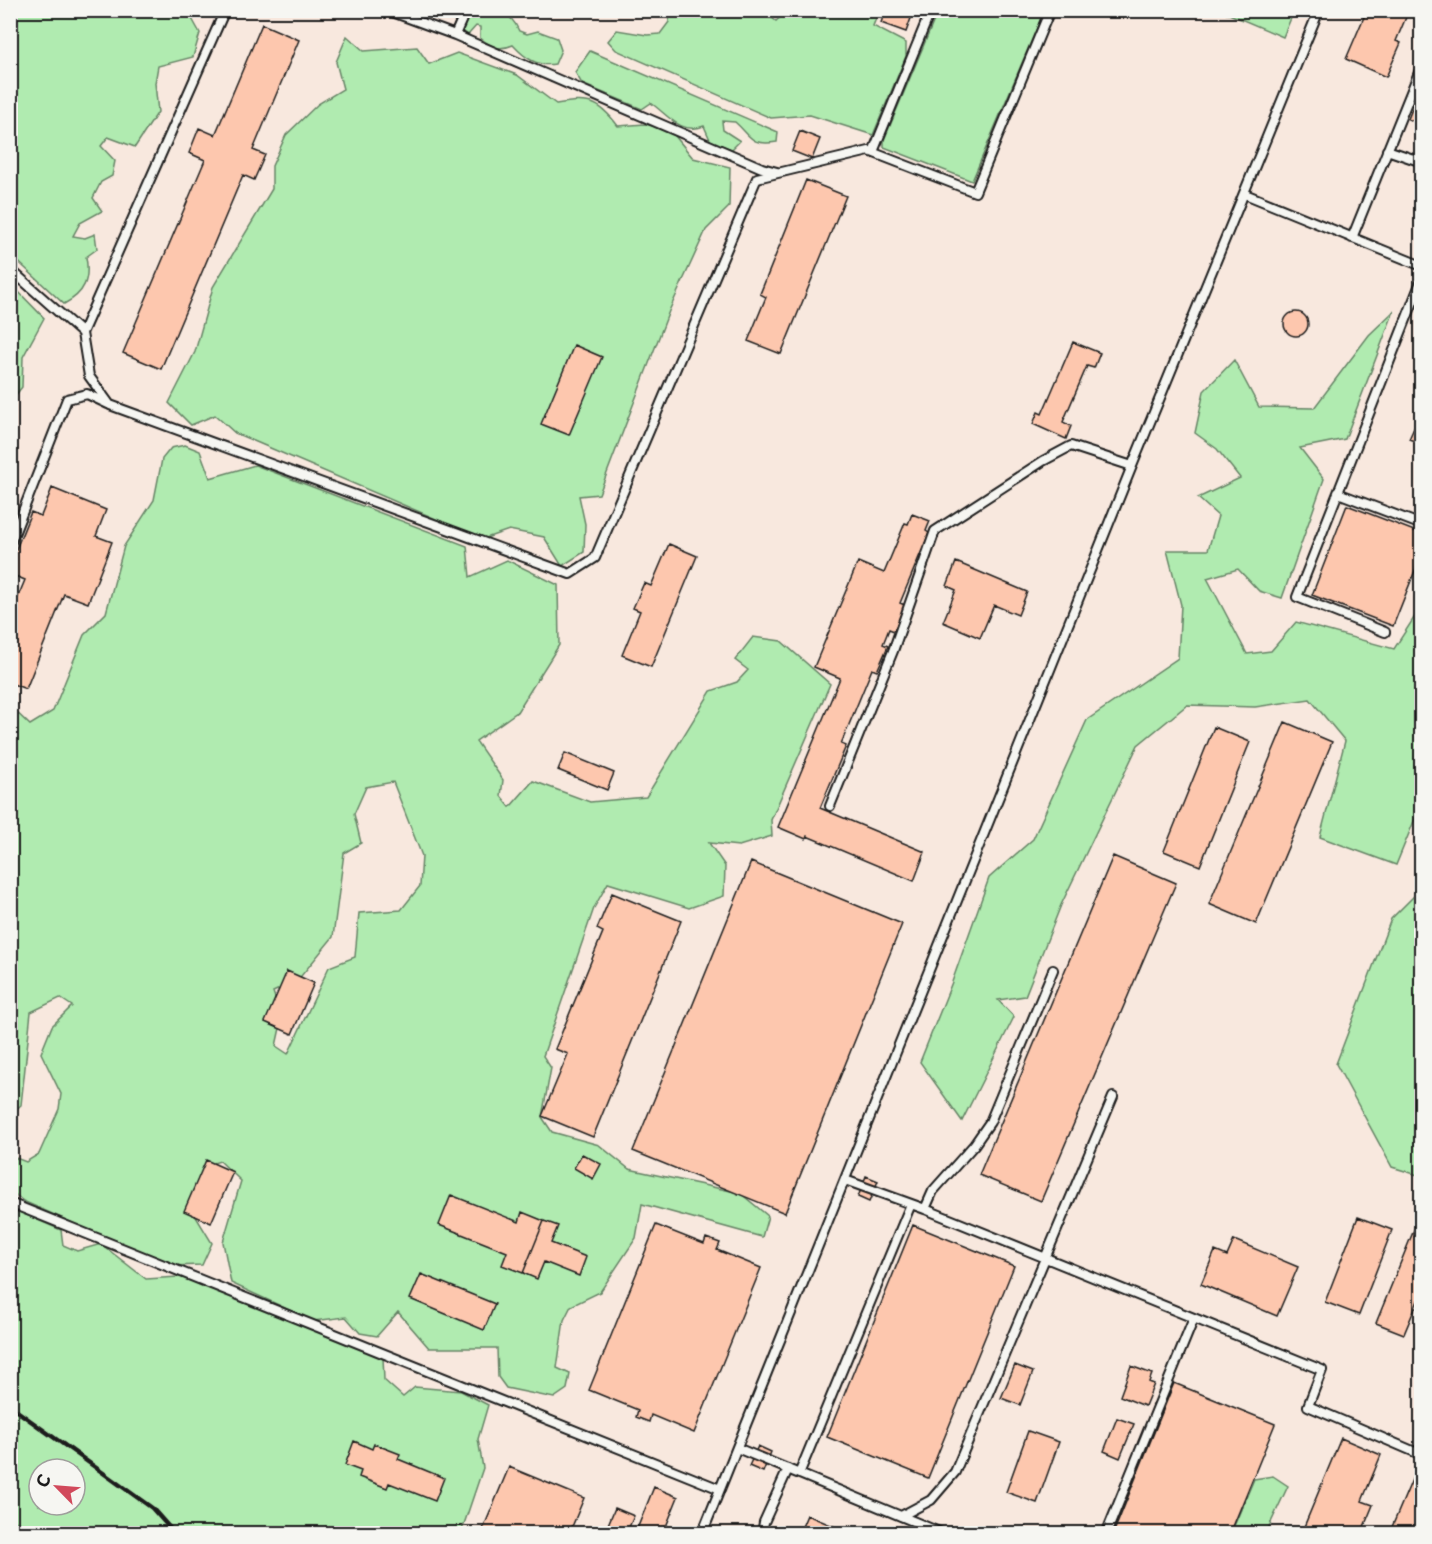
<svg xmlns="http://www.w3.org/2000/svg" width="1432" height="1544" viewBox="0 0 1432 1544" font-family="'Playpen Sans',sans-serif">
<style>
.built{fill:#f8e8de;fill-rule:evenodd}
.green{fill:#b0ebb0;stroke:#668466;stroke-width:1.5;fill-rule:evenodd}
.building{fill:#fdc7ae;stroke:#1c1c1c;stroke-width:1.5}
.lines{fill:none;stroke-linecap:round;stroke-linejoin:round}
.lane-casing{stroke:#1c1c1c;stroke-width:12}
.lane{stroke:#f6f6f2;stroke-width:8}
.rail{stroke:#1c1c1c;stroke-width:4.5}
</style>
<rect width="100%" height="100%" fill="#f6f6f2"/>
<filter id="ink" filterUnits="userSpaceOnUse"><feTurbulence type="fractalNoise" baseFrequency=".0167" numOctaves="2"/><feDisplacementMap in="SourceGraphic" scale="12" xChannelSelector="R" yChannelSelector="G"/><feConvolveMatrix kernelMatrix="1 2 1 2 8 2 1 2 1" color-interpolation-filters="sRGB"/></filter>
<g filter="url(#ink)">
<path class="built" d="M10,11H1421V1533H11ZM39,1469H75V1505H39Z"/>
<path class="green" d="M11,10L202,11L190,15L200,33L193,57L158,66L155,83L158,112L135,147L108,137L101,146L115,161L112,176L101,182L93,198L102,211L80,223L73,236L85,238L95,234L97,249L86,257C90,279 85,293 64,304L11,255Z
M670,10L763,11L776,21L787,11H879L873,26L906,43V56L873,135L810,115L771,118L616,50L608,41L617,30L647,35L660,34L669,22Z
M473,11C495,11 509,8 519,31L527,34L538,31L557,38L561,50L555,64C537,67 525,58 513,45C499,51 492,47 480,38V27L476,26L468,35L462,30L468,14L471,19L476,18Z
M938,11H1044L972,181L884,147V140Z
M1222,11H1294L1283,37Z
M347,36L364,51L417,47L429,64L457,53L517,75L556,104C588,99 598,99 618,126L645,124L671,131L693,158L730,167L729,207L706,230L669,311L599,494L579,496L585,524L584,552L562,566L544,537L509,530L483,539L235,433L215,415L191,425L169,403L195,352L213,287L272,189V166L286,135L318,104L343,89L336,62Z
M590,51L778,132L777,142C750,146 752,137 735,122L722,121L723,130L740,141L732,149L711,142L704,126C681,135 669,116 651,103L642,109L582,84L575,72Z
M11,284L44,318L23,357L22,387L11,401Z
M1394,311L1345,439L1300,448L1324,479L1282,598L1259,591L1238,569L1207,578L1247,654L1271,651L1296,622L1394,649L1421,607V804L1396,865L1320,837L1345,741L1310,699L1255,707L1187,705L1138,745L1061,905L1025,996L998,1000L1014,1017L962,1121L920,1062L952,982L989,878L1033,839L1087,720L1178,658L1181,605L1167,550H1208L1218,516L1198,498L1240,478L1217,449L1195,433L1204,391L1234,360L1259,407L1314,408L1369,335Z
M185,445L200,451L210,478L255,465L467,546L470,577L507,560L558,585L559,645L517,712L476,741L503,780L501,796L510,807L533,781L590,802L646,797L711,691L737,682L748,670L735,660L753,637L781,641L830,684L771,820L772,836L739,846L709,843L725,866L724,896L689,908L608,883L594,908L543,1056L551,1068L542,1117L552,1132L599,1145L629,1169L740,1193L768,1216L762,1237L642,1204L636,1238L600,1292L571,1306L564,1320L557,1368L570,1374L567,1389L554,1398L506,1388L498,1377L497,1348H429L398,1312L377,1336L360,1333L346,1317L313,1321L231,1283L223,1242L241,1181L220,1161L206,1165L190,1207L212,1243L202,1265L170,1266L23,1201L11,1191V1156L26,1162L39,1154L59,1109L61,1094L41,1053L52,1026L72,1006L60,998L31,1012L21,1105L11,1114V707L30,725L53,711L84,635L106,613L124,546L154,500L162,459L171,448ZM393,782L422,856L420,886L401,910L359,913L355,957L329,967L288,1054L276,1046L282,1019L273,992L297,981L333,937L344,853L361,843L354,814L366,787Z
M1421,889V1176L1392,1167L1336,1064L1391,919Z
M10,1208L61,1230L63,1245L77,1251L101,1244L146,1279L195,1276L383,1357L384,1380L403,1397L415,1387L461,1391L488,1405L478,1439L483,1468L461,1533L40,1534L11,1519ZM39,1469H75V1505H39Z
M1273,1476L1288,1486L1266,1533H1231L1254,1479Z"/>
<path class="building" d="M885,10H914L906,32L881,23Z
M1367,10H1409L1396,41L1401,43L1386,77L1346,59Z
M262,24L299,40L253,150L265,155L254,180L243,175L161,369L123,353L205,160L189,153L199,128L215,135Z
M1419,91L1422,92V124L1408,119Z
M800,131L820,139L812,159L792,151Z
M806,180L846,196L781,354L748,341L766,297L760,294Z
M1284 324a12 12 0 1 1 24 0a12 12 0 1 1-24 0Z
M1073,342L1100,353L1094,368L1087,366L1063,422L1071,426L1066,439L1033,424L1038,412L1042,414Z
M574,345L602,357L569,435L541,424Z
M1422,410V444L1409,439Z
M52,488L106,510L96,536L112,542L88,603L64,594L26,689L10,683V616L25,580L10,574V564L31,512L41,516Z
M1347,505L1422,534V553L1393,626L1312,595Z
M912,514L930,521L926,531L929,533L900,603L905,605L894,631L889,629L883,644L888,646L877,671L872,669L841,744L846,746L820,808L925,852L914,881L807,836L806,839L778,827L840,678L814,667L858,562L884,573L905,523L908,524Z
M669,544L697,556L651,667L622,655L640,611L633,608L644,583L651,586Z
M956,562L1027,592L1018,615L994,605L980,638L943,622L956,590L947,586Z
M1285,722L1332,742L1256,924L1209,904Z
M1214,727L1250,742L1200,866L1164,851Z
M565,753L614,773L607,790L558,770Z
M1113,856L1176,883L1041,1201L979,1175Z
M751,862L902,924L785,1213L633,1151Z
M612,893L681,921L593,1137L542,1116L568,1054L555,1049L603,932L597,929Z
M287,971L314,983L292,1034L265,1022Z
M582,1154L601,1164L593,1179L574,1168Z
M206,1160L233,1172L211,1223L184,1211Z
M866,1176L878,1181L869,1202L858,1197Z
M451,1195L519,1222L522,1212L544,1221L523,1273L502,1265L507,1252L439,1225Z
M1422,1210V1291L1404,1334L1376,1323Z
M1358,1217L1392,1230L1359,1315L1325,1302Z
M544,1221L558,1226L551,1243L586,1257L579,1276L544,1262L537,1279L523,1273Z
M656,1225L704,1244L706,1238L720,1243L717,1250L761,1268L694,1433L651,1415L649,1422L636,1417L638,1410L589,1390Z
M913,1225L1014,1266L928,1478L827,1437Z
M1234,1240L1298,1267L1277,1316L1201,1284L1215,1251L1227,1256Z
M421,1274L495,1304L484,1330L410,1299Z
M1015,1365L1033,1372L1020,1405L1001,1398Z
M1131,1366L1152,1374L1149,1382L1154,1384L1145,1406L1120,1396Z
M1174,1383L1275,1424L1230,1534H1113Z
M1117,1418L1134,1424L1120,1458L1104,1451Z
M1028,1431L1059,1442L1037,1503L1006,1492Z
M1341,1438L1381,1455L1362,1501L1373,1505L1361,1534H1301Z
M354,1441L372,1449L374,1444L400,1454L398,1459L444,1478L435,1501L389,1483L387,1488L359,1477L361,1471L345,1465Z
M758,1446L771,1452L763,1472L749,1466Z
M509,1467L584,1498L569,1534H481Z
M1414,1475L1422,1478V1534H1389Z
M654,1487L678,1497L663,1534H635Z
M615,1508L634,1516L626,1534L607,1527Z
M807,1515L852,1534H799Z"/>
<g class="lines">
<defs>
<path id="lane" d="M225,10L82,333L89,376L110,405L570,574L595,558L757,178L869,151L975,192L1050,10
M387,10L455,35
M466,10L455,35L762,168L777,172
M1387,150L1422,162
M873,152L931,10
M1245,194L1422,266
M1352,238L1422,65
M10,269L82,333
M1338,493L1422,525
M10,544L67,399L87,394L108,404
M1385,632L1297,597L1422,279
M830,806L893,651L935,531L1043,461L1071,446L1132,466
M845,1180L925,1209L1322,1370L1308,1406L1422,1455
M10,1203L720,1489
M925,1209L933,1191L974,1145L990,1122L1053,970
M737,1448L944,1534
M799,1474L911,1204
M901,1516L931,1500L955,1472L1113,1097
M702,1534L1132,466L1319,10
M762,1534L764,1522L788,1469
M1106,1534L1194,1318"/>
</defs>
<use href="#lane" class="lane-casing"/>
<use href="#lane" class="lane"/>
<path class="rail" d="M10,1406L152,1508L175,1534"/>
</g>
</g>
<rect width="1432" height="1544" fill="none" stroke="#f6f6f2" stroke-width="36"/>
<rect x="18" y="18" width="1396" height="1508" fill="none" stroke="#1c1c1c" stroke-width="2" filter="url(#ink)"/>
<g transform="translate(57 1487) rotate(295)"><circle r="28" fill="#f6f6f2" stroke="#9f9f9c" stroke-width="1.5"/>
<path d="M0-4.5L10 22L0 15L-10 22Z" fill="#d1495b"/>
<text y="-9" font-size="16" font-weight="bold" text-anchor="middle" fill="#1c1c1c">С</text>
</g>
</svg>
